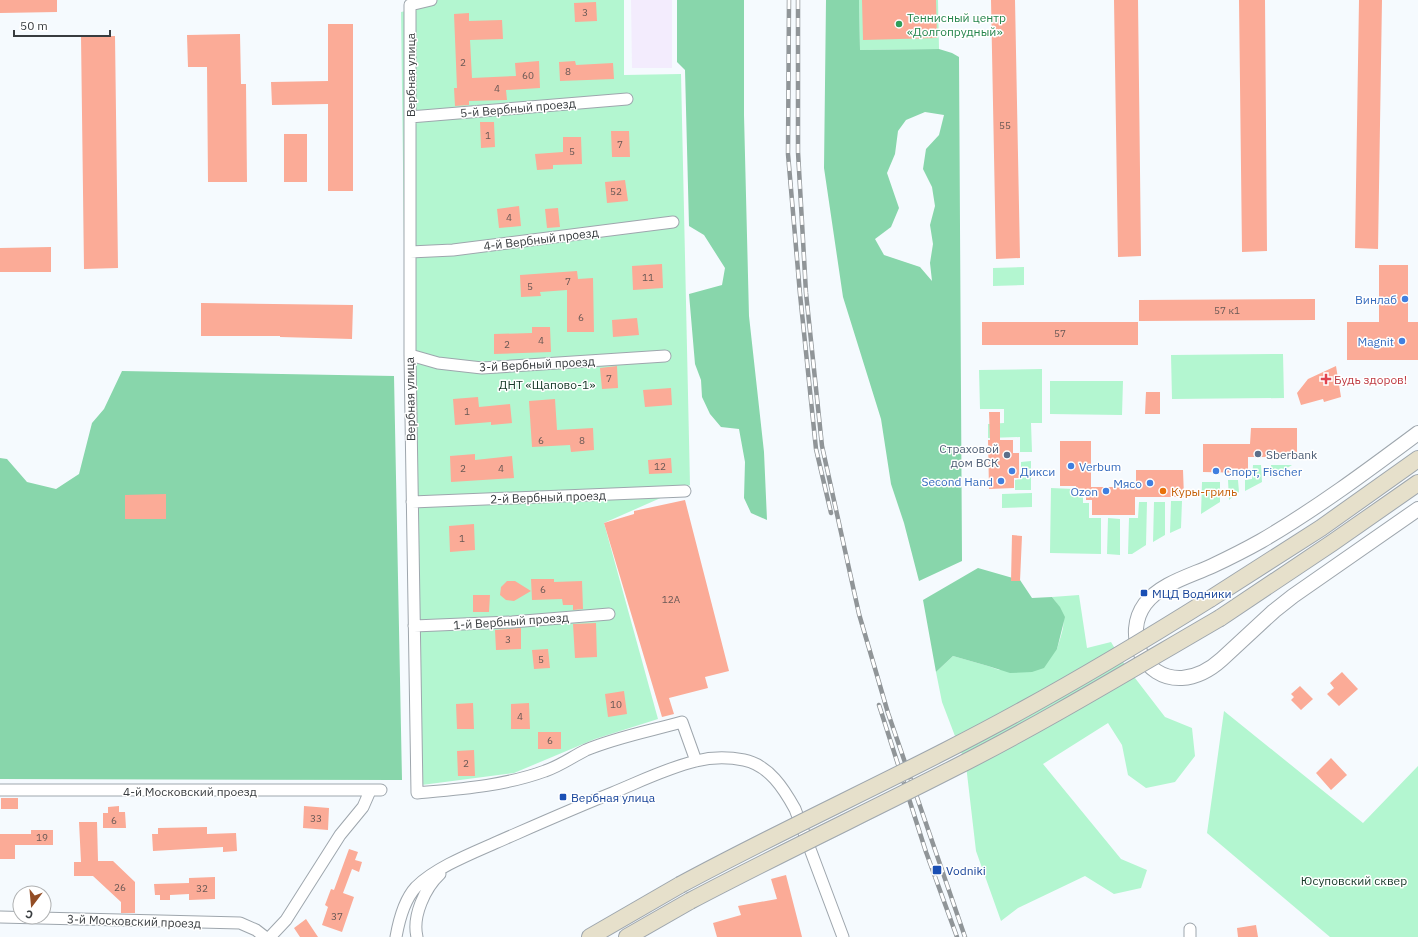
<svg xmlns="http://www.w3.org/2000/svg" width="1418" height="937" viewBox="0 0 1418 937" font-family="'IBM Plex Sans',sans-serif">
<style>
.industrial{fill:#f3ecfd}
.green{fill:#b3f6d0}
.forest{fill:#88d6ab;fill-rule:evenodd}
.building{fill:#fbab97}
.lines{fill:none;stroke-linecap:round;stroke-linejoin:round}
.minor-casing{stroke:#9ea6ad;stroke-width:13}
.tertiary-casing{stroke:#9ea6ad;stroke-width:16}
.secondary-casing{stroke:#9ea6ad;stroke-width:18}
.minor{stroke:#fff;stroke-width:11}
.tertiary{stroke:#fff;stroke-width:14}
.secondary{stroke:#e6e0cb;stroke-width:16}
.rail-casing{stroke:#909598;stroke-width:4.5}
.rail{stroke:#fff;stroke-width:3;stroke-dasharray:9;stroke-linecap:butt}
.secondary-bridge-casing{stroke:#9ea6ad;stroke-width:18;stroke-linecap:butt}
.secondary-bridge{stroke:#e6e0cb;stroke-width:16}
.leisure-dot{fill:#2e9e5b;stroke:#fff;stroke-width:1.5}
.shop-dot{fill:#3f7fe0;stroke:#fff;stroke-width:1.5}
.health-dot{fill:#e0444e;stroke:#fff;stroke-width:1.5}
.service-dot{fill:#5c6f8a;stroke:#fff;stroke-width:1.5}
.food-dot{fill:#e8710a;stroke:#fff;stroke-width:1.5}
.transit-dot{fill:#1a4fb4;stroke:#fff;stroke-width:1.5}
.labels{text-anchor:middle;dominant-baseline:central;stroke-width:3;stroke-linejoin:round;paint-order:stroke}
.number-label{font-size:10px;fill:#695855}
.leisure-label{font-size:12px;fill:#27864d;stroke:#fff;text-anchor:start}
.street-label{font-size:12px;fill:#383c3f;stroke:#fff}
.shop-label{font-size:12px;fill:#366cbe;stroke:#fff;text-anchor:end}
.health-label{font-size:12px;fill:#be3a42;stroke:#fff;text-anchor:start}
.park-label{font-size:12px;fill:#143625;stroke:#fff}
.service-label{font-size:12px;fill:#4e5e75;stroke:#fff;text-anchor:end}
.food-label{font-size:12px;fill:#c56008;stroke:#fff;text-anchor:start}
.transit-label{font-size:12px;fill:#164399;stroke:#fff;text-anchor:start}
</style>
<rect width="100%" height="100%" fill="#f5fafe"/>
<path class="industrial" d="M631,0H672V68H632Z"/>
<path class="green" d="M417,0H624V75L681,74L690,485L604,523L658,719L595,739L514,773L414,786L409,625L401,12L416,9Z
M859,0H938L939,49L860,50Z
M1024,267V285L993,286V268Z
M1283,354L1284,398L1172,399L1171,355Z
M1042,369V423H1031L1032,452H1020V437L988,438V424L1004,423V409H980L979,370Z
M1050,381H1123L1122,415L1050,414Z
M1031,461V490H1015V480L1021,479V462Z
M1253,465H1261L1262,482L1245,491V480L1252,479Z
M1271,465H1292L1271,478Z
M1228,480H1238L1239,492L1229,500Z
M1202,482H1220V502L1201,514Z
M1051,488L1074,489V495H1083V503H1089V518H1101V554L1050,553Z
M1032,493V507L1002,508V494Z
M1171,501H1182L1181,528L1170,533Z
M1139,502H1147L1146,545L1132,554H1128L1129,518H1138Z
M1154,502H1165V535L1153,542Z
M1108,518L1120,519V555L1107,554Z
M1079,595L1087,648L1111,642L1125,665L1165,717L1192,728L1195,756L1175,782L1146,788L1128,775L1122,745L1108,723L1043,764L1121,859L1147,870L1141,888L1114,894L1085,876L1018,908L1001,921L976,851L966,765L942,702L936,672L953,656L988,666L999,670L1057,649C1064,625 1069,618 1052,597Z
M1224,711L1363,823L1418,766V937H1330L1207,833Z"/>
<path class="forest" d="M677,0H744V115L749,316L764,452L767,520L751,513L744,498L745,462L739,429L721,427L710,414L702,397L701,380L695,364L689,294L722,285L725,268L704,235L689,226L685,70L677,62Z
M826,0H859L860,50L939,49L952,53L959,57L962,561L919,581L904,523L891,484L881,419L843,297L824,168ZM925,112L944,115L939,135L926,149L923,169L932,187L935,206L930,225L933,244L930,263L932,281L920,267L884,255L875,239L891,227L899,208L887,173L895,154L898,131L906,120Z
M122,371L394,376L402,780L0,779V458L7,459L27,482L56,489L79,474L92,423L104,409Z
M978,568L1020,580L1032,598L1052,597L1060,607L1065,617L1057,649L1044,668L1032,672L1010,673L988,666L953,656L936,672L923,600Z"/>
<path class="building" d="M0,0H57V12L0,13Z
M862,0H936L937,38L863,40Z
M991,0H1015L1020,258L996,259Z
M1114,0H1138L1141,256L1118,257Z
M1239,0H1265L1267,251L1242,252Z
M1359,0H1382L1378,249L1355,248Z
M596,2L597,21L575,22L574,3Z
M469,13V21L502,20L503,39L470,40L472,78L516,76L515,63L539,61L540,88L506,90L507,100L469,101V105L455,106L454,88H457L454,14Z
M328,24H353V191H328V104L272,105L271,82L328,81Z
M240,34L241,84H246L247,182H208L207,67H188L187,35Z
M81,36H115L118,268L84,269Z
M575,61L576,65L613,63L614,79L560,81L559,62Z
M480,122H494L495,147L481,148Z
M611,131H629L630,157H612Z
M284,134H307V182H284Z
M563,137H581L582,164L553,165V169L537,170L535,154L563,152Z
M625,180L628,201L607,203L605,182Z
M519,206L521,226L499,228L497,209Z
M558,208L560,227L547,228L545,209Z
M51,247V272H0V248Z
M662,264L663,288L633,290L632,266Z
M1379,265H1408V322H1418V360H1347V322H1379Z
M577,271L578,279L593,278L594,332H567V290L540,292L541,296L521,297L520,275Z
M1315,299V320L1139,321V300Z
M201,303L353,305L352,339L280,337V336H201Z
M637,318L639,335L613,337L612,320Z
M982,322H1138V345H982Z
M532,327H550L551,352L494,354V334L532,333Z
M617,366L618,388L602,389L600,368Z
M1336,366L1341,397L1324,402L1323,399L1301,405L1297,393L1308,379Z
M671,388L672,405L645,407L643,390Z
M1146,392H1160V414H1145Z
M478,397L479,407L510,404L512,423L491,425V422L455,425L453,399Z
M555,399L557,430L593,428L594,450L571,452L570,445L532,447L529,401Z
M989,412H1000V440H1013V453H1019V478H1014V488L989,489L988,440H990Z
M1251,428H1297V457H1248V473L1203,472V444H1250Z
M1060,441H1091V487H1136V470H1183L1184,497H1135V515H1092V500H1086V492H1076V486H1060Z
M475,454V460L512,456L514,478L451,482L450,456Z
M671,458L672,473L649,474L648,460Z
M166,494V519H125V495Z
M685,500L729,671L705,677L708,688L669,698L674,714L662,717L604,523L634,514V511Z
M474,524L475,550L450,552L449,526Z
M1012,535L1022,536L1020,581H1011Z
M531,579H554V582L582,581L583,609L573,610V605H563L562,599L532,600Z
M507,581H515L531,591L514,601L506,600L500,595L501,587Z
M473,595H490L489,612H473Z
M596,623L597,657L575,658L573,624Z
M521,628V649L496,650L495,630Z
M548,649L550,668L534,669L532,650Z
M1342,672L1358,689L1339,706L1327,694L1334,688L1330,683Z
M1300,686L1313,699L1301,710L1291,700L1294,697L1291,694Z
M624,691L627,714L608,717L605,694Z
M473,703L474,729H457L456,704Z
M529,703L530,729H511V704Z
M538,732H561V749H538Z
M474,750L475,776H458L457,751Z
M1331,758L1347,775L1331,790L1316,773Z
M1,798H18V809H1Z
M119,806V812H125L126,828H103V813H108V807Z
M304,806L329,808L328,830L303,828Z
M79,822H97L98,861H113L135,882V913H121V902L93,876H74V862H81Z
M207,827V834L236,833L237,851L223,852V847L153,851L152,834H158V828Z
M31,830H53V845H15V859H0V834H31Z
M349,849L358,852L355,860L362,862L359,872L352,869L343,893L354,897L342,932L322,925L328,907L325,905L331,889L334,890Z
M786,875L802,937H717L713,923L741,915L738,906L777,899L771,879Z
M215,877V899L189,900V894L170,895V900H160V895H155L154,884L189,883V878Z
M306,919L318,937H300L294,928Z
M1256,925L1258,937H1238L1237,928Z"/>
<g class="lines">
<defs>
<path id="minor" d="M431,0L410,5V355L417,793C460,789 504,786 545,771C560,766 572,757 586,750C617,737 650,731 682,722L696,761
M410,117L627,99
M410,252L453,250L673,222
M410,355L438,363L482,368L665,356
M412,502L685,491
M414,626L512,622L609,614
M0,790H381
M0,917L240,923L256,930L265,937
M1190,929V937
M270,937L286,920L340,835L363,807L370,791
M396,937C399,920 404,900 416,887C435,868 470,854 495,843C534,826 572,809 612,793C639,782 667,768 696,761C712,757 728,757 744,760C769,765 784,789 795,809L843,937
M417,937C412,916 425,888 440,874"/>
<path id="tertiary" d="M1418,433C1367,471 1316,509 1261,541C1245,550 1229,558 1212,566C1190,576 1160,584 1145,604C1123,634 1143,680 1182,678C1198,677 1211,669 1222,659L1274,611L1293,596L1418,509"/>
<path id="secondary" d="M1210,599L1321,528L1418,459
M1220,618L1332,543L1418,483
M590,937L680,885
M627,937L690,901"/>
</defs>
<use href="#minor" class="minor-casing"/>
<use href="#tertiary" class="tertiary-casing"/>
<use href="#secondary" class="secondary-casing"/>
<use href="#minor" class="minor"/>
<use href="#tertiary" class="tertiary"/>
<use href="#secondary" class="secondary"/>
<defs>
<path id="rail" d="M789,0L788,154L800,294L816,449L831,513
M798,0V152L806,293L822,446L859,614L888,713L965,937
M879,705L926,852L957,937"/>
</defs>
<use href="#rail" class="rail-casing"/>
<use href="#rail" class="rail"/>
<defs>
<path id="secondary-bridge" d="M680,885C767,838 857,796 945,751C1036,705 1124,653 1210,599
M690,901C777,855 866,813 954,768C1045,722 1132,669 1220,618"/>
</defs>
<use href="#secondary-bridge" class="secondary-bridge-casing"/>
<use href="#secondary-bridge" class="secondary-bridge"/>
</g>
<circle class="leisure-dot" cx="899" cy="24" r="4"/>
<g class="shop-dot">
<circle cx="1405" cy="299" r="4"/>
<circle cx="1402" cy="341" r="4"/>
<circle cx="1071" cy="466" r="4"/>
<circle cx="1012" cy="471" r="4"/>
<circle cx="1216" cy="471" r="4"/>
<circle cx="1001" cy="481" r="4"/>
<circle cx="1150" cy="483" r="4"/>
<circle cx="1106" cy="491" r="4"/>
</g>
<path class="health-dot" d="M1324 373h4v4h4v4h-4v4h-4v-4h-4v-4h4z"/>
<g class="service-dot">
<circle cx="1258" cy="454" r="4"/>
<circle cx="1007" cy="455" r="4"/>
</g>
<circle class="food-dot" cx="1163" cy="491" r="4"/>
<g class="transit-dot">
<rect x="1140" y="589" width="8" height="8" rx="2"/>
<rect x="559" y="793" width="8" height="8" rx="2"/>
<rect x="932" y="865" width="10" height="10" rx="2"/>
</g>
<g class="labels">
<g class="number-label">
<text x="585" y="12">3</text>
<text x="463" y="62">2</text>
<text x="568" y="71">8</text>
<text x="528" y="75">60</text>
<text x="497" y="88">4</text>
<text x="1005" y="125">55</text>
<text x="488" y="135">1</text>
<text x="620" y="144">7</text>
<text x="572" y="151">5</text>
<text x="616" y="191">52</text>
<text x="509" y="217">4</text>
<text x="648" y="277">11</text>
<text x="568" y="281">7</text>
<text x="530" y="286">5</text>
<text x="1227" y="310">57 к1</text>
<text x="581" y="317">6</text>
<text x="1060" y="333">57</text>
<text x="541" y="340">4</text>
<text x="507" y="344">2</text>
<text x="609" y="378">7</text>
<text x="467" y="411">1</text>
<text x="541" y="440">6</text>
<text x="582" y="440">8</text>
<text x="660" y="466">12</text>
<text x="463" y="468">2</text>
<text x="501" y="468">4</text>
<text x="462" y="538">1</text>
<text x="543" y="589">6</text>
<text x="671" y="599">12А</text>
<text x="508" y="639">3</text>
<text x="541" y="659">5</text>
<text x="616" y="704">10</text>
<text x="520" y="716">4</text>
<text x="550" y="740">6</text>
<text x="466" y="763">2</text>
<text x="316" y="818">33</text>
<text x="114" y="820">6</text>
<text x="42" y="837">19</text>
<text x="120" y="887">26</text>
<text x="202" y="888">32</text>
<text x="337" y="916">37</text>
</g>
<g class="leisure-label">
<text x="907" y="17">Теннисный центр<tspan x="907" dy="14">«Долгопрудный»</tspan></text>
</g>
<g class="street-label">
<text transform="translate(410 75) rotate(-90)">Вербная улица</text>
<text transform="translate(518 108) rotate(-5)">5-й Вербный проезд</text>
<text transform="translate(541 239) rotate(-7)">4-й Вербный проезд</text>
<text transform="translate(537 364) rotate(-3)">3-й Вербный проезд</text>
<text transform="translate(410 399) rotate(-91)">Вербная улица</text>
<text transform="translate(548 497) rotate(-2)">2-й Вербный проезд</text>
<text transform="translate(511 621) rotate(-4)">1-й Вербный проезд</text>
<text x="190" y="791">4-й Московский проезд</text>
<text transform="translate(134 921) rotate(2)">3-й Московский проезд</text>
</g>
<g class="shop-label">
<text x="1397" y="299">Винлаб</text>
<text x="1394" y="341">Magnit</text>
<text x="1079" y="466" text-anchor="start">Verbum</text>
<text x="1020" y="471" text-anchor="start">Дикси</text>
<text x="1224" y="471" text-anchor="start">Спорт, Fischer</text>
<text x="993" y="481">Second Hand</text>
<text x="1142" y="483">Мясо</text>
<text x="1098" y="491">Ozon</text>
</g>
<g class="health-label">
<text x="1334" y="379">Будь здоров!</text>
</g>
<g class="park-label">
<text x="547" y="384">ДНТ «Щапово-1»</text>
<text x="1354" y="880">Юсуповский сквер</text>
</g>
<g class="service-label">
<text x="999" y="448">Страховой<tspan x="999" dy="14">дом ВСК</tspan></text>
<text x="1266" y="454" text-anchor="start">Sberbank</text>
</g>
<g class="food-label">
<text x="1171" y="491">Куры-гриль</text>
</g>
<g class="transit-label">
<text x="1152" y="593">МЦД Водники</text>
<text x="571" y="797">Вербная улица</text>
<text x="946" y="870">Vodniki</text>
</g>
</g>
<g transform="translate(32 905) rotate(196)"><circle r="19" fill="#ffffff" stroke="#afb1b2"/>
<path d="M0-3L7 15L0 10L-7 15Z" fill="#934d25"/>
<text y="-6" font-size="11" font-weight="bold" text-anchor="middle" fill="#383c3f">С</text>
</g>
<path d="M14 30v6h96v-6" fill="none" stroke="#383c3f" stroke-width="2"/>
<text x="20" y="30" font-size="12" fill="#383c3f" stroke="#ffffff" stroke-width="3" paint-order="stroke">50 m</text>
</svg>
